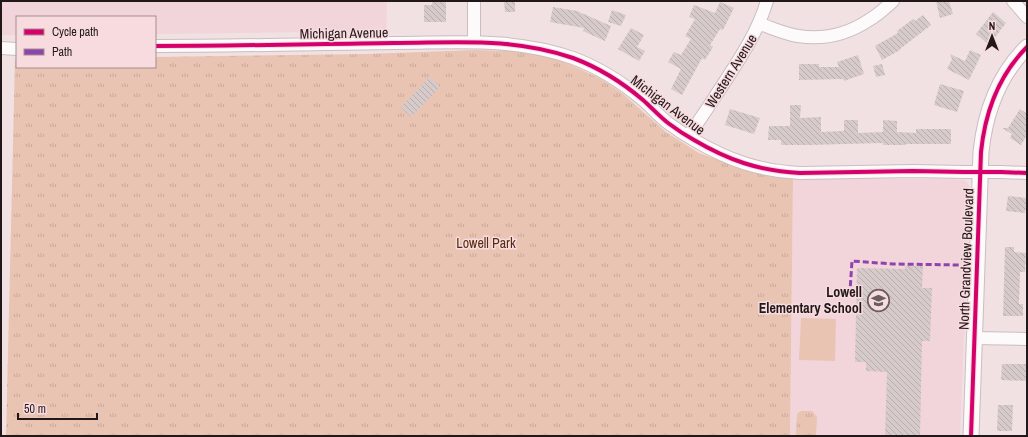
<svg xmlns="http://www.w3.org/2000/svg" width="1028" height="437" viewBox="0 0 1028 437" font-family="'Archivo Narrow',sans-serif">
<style>
.built{fill:#f1d5da}
.green{fill:#eac4b3}
.park{fill:url(#park-tufts)}
.building{fill:url(#building-back-hatch)}
.lines{fill:none;stroke-linecap:round;stroke-linejoin:round}
.minor-casing{stroke:#c9bec0;stroke-width:14}
.tertiary-casing{stroke:#c9bec0;stroke-width:17}
.minor{stroke:#fdfafb;stroke-width:12}
.tertiary{stroke:#fdfafb;stroke-width:15}
.quiet{stroke:#8e44ad;stroke-width:3;stroke-dasharray:6 3;stroke-linecap:butt}
.cycleway-casing{stroke:#f7dbde;stroke-width:6}
.cycleway{stroke:#d6006c;stroke-width:4}
.labels{text-anchor:middle;dominant-baseline:central;stroke-width:3;stroke-linejoin:round;paint-order:stroke}
.street-label{font-size:14px;fill:#22181a;stroke:#f7dbde}
.park-label{font-size:14px;fill:#572b0d;stroke:#f7dbde}
.poi-label{font-size:14px;font-weight:bold;fill:#22181a;stroke:#f7dbde;text-anchor:end}
</style>
<defs>
<pattern id="park-tufts" width="24" height="20" patternUnits="userSpaceOnUse"><rect width="24" height="20" fill="#eac4b3"/><path d="M3 7l-1-3M5 7V3M7 7l1-3M15 17l-1-3M17 17v-4M19 17l1-3" fill="none" stroke="#c8a899"/></pattern>
<pattern id="building-back-hatch" width="6" height="6" patternUnits="userSpaceOnUse"><rect width="6" height="6" fill="#d6caca"/><path d="M-1 5l2 2M0 0l6 6M5-1l2 2" fill="none" stroke="#b7adad"/></pattern>
</defs>
<rect width="100%" height="100%" fill="#f1e1e3"/>
<path class="built" d="M1,1H387L386,31L155,34V17H17V35H1Z
M793,179H947L965,180L969,185L970,190L960,436H790Z"/>
<path class="green" d="M801,318L836,319L835,361L799,360Z"/>
<path class="park" d="M475,50L510,51L530,53L549,57L569,64L601,79L622,93L666,132L699,153L751,171L775,177L793,179L790,436H6L15,59H17V67H155V57L366,54Z
M801,411H812L817,417L816,436H796L797,414Z"/>
<path class="building" d="M432,1H446V22H424V5H432Z
M504,1H515V12H505Z
M936,1H949L953,14L940,18Z
M720,2L734,8L723,30L720,29L710,45L713,47L705,60L702,58L682,95L671,89L681,69L668,62L674,52L681,55L691,39L685,36L695,19L689,17L694,5L715,13Z
M553,7L577,11L611,26L605,41L583,31L584,28L550,22Z
M612,10L626,15L621,26L608,22Z
M993,12L1006,23L989,45L976,34Z
M923,15L931,25L900,49V50L882,60L875,46L898,33L897,31L913,19L915,21Z
M631,28L644,35L637,47L645,51L639,61L618,49Z
M970,50L981,55L969,80L947,69L952,59L950,54L965,61Z
M858,55L864,74L844,81L843,79L799,80V64H819V67H839L837,62Z
M882,64L885,75L876,77L873,66Z
M430,77L440,87L411,117L401,107Z
M940,84L964,91L957,112L934,105Z
M790,105H801L800,118L821,117V132L844,131V120H858V133L883,132V120L897,121V132L916,133V129H951V144H906V145H883V143L808,145H781V140H768L769,126H790Z
M730,109L760,118L754,134L725,125Z
M1020,109L1027,114V135L1021,145L1010,138L1012,134L1002,128H1008Z
M1008,196L1027,198V210H1025V213L1006,211Z
M1005,247H1014V252L1026,253L1025,272H1020L1019,304H1023V316H1003Z
M905,266H923L922,288H932L930,341H922L920,436H885L887,372L866,371V362H855L857,268L905,269Z
M1002,364H1027V381L1001,380Z
M998,405H1013L1012,431H997Z"/>
<g class="lines">
<defs>
<path id="minor" d="M474,1V42
M1013,1L1027,17
M760,24C772,28 785,34 798,36C823,40 848,34 869,20C878,15 885,8 893,1
M155,46C235,46 314,44 394,43C455,43 514,37 573,58C597,67 623,83 643,100C651,107 659,116 668,123C676,129 685,135 694,140C728,160 759,171 800,173L913,171L964,172H1001L1027,173
M1,48L17,49
M688,136C701,119 712,101 724,83C741,57 758,31 767,1
M975,338L1027,339"/>
<path id="tertiary" d="M971,436L981,152C985,113 998,76 1027,47"/>
</defs>
<use href="#minor" class="minor-casing"/>
<use href="#tertiary" class="tertiary-casing"/>
<use href="#minor" class="minor"/>
<use href="#tertiary" class="tertiary"/>
<path class="quiet" d="M837,293L850,291L852,261L893,264L960,265"/>
<defs>
<path id="cycleway" d="M155,46C235,46 314,44 394,43C455,43 514,37 573,58C597,67 623,83 643,100C651,107 659,116 668,123C676,129 685,135 694,140C728,160 759,171 800,173L913,171L964,172H1001L1027,173
M971,436L981,152C985,113 998,76 1027,47"/>
</defs>
<use href="#cycleway" class="cycleway-casing"/>
<use href="#cycleway" class="cycleway"/>
</g>
<defs>
<symbol id="school-ring" viewBox="-11 -11 22 22"><circle r="9.5" fill="#f7dbde" stroke="#6a5e60" stroke-width="1.5"/><path d="M0-5L7-2L0 1L-7-2ZM-4 1L0 2.5L4 1V4Q0 6-4 4Z" fill="#6a5e60"/></symbol>
</defs>
<g fill-rule="evenodd">
<use href="#school-ring" x="866" y="288" width="25" height="25"/>
</g>
<g class="labels">
<g class="street-label">
<text transform="translate(344 33) rotate(-1)">Michigan Avenue</text>
<text transform="translate(731 71) rotate(-58)">Western Avenue</text>
<text transform="translate(668 105) rotate(37)">Michigan Avenue</text>
<text transform="translate(966 259) rotate(-88)">North Grandview Boulevard</text>
</g>
<g class="park-label">
<text x="486" y="243">Lowell Park</text>
</g>
<g class="poi-label">
<text x="862" y="292">Lowell<tspan x="862" dy="16">Elementary School</tspan></text>
</g>
</g>
<rect width="1028" height="437" fill="none" stroke="#22181a" stroke-width="4"/>
<rect x="16" y="16" width="140" height="52" fill="#f7dbde" stroke="#a28d90"/>
<rect x="24" y="29" width="20" height="6" fill="#d6006c" stroke="#a28d90"/>
<text x="52" y="36" font-size="12" fill="#22181a">Cycle path</text>
<rect x="24" y="49" width="20" height="6" fill="#8e44ad" stroke="#a28d90"/>
<text x="52" y="56" font-size="12" fill="#22181a">Path</text>
<g transform="translate(992 36)" stroke="#f7dbde" stroke-width="3" paint-order="stroke">
<path d="M0-3L7 15L0 10L-7 15Z" fill="#22181a"/>
<text y="-6" font-size="11" font-weight="bold" text-anchor="middle" fill="#22181a">N</text>
</g>
<path d="M18 413v6h79v-6" fill="none" stroke="#22181a" stroke-width="2"/>
<text x="24" y="413" font-size="12" fill="#22181a" stroke="#f7dbde" stroke-width="3" paint-order="stroke">50 m</text>
</svg>
